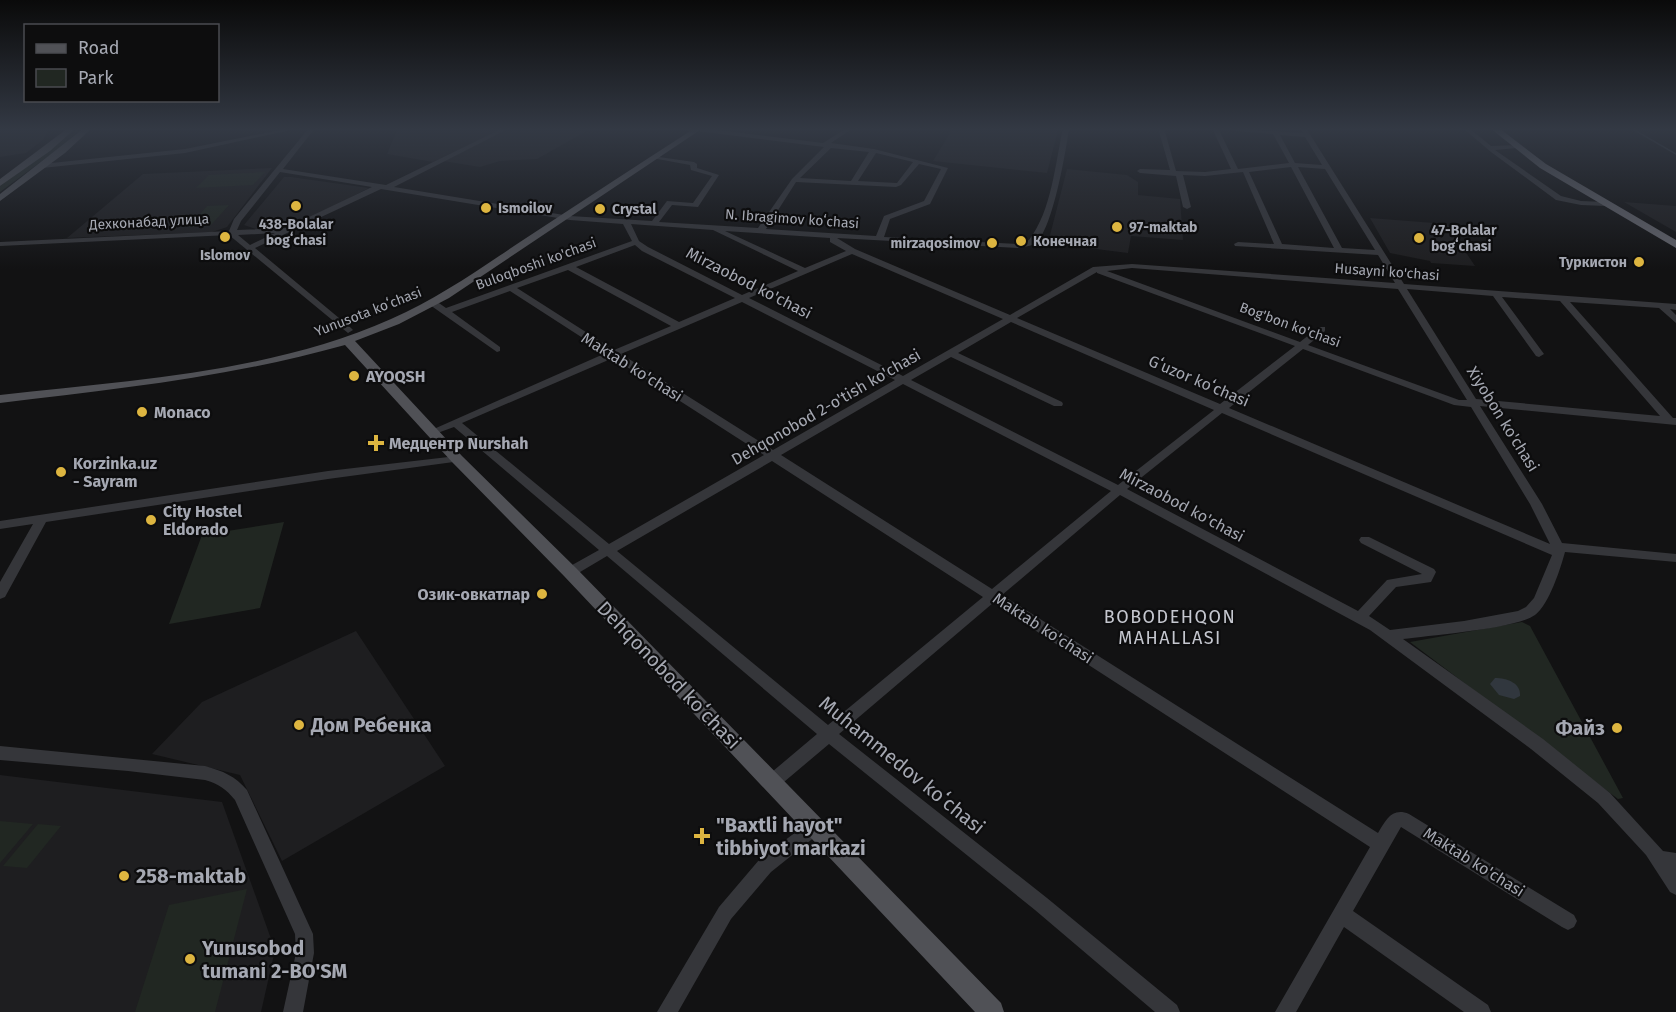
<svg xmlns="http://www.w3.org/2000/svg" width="1676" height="1012" viewBox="0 0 1676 1012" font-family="'Fira Sans',sans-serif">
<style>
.built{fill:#1e1e20}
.green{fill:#212722}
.water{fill:#31373e}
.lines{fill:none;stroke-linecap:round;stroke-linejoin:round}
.stream{stroke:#31373e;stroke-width:1.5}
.minor{fill:#35363a;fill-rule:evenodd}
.major{fill:#505156;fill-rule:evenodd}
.highway{fill:#606168;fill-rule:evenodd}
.poi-dot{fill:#ddb540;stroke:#0d0d0e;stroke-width:2}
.labels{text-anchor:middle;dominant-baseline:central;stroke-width:4.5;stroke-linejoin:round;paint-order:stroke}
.far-poi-label{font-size:14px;font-weight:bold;fill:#a5a8b2;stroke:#0d0d0e;text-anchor:start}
.far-street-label{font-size:14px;fill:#a5a8b2;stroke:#0d0d0e}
.street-label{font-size:16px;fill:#a5a8b2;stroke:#0d0d0e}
.poi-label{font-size:16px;font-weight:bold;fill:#a5a8b2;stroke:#0d0d0e;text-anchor:start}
.neighbourhood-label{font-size:18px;letter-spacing:1.5px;fill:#c5c7cf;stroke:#0d0d0e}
.near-street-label{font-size:20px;fill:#a5a8b2;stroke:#0d0d0e}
.near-poi-label{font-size:20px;font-weight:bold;fill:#a5a8b2;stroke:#0d0d0e;text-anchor:start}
</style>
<rect width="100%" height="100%" fill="#121213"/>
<path class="built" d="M0,128H50L43,140L26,153L0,157Z
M403,128H504L433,162L387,154L397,130Z
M511,128H592L537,159L500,161L480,167L443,161Z
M953,128H1025L1058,130L1047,173L933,161Z
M272,168L227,227L212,232L67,238L143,174Z
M1067,169L1127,175L1138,182V195L1180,199L1183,240L1131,236L1128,253L1048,243Z
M284,177H291L369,188L298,224L256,229L244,225Z
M1624,202L1676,206V232Z
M1370,218L1447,224L1475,266L1431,263L1430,261L1390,253Z
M356,631L445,766L282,861L240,775L152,754L202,702Z
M0,775L222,802L275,950L261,1012H0Z"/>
<path class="green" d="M76,128H83L54,152L0,192V186L55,146Z
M265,172L253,185L196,188L209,175Z
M229,205L211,225L189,227L207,206Z
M284,522L260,608L169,624L202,535Z
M1522,622L1530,626L1623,798L1618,799L1410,642Z
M0,821L33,824L0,863Z
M38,824L61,826L27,868L3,866Z
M247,889L215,1012H135L169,905Z"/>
<path class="water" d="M1495,678C1507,678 1521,683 1520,696L1514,699L1499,695L1490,684Z"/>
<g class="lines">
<path class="stream" d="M1631,128L1676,154"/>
<path class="minor" d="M290,128H300L185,153L42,168L39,166L42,164L185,149Z
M309,128H315L283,169L386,185L503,128H510L394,187L570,216L652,221L667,201L693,203L712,176L691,170L690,165L652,158V156L694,162L697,164V168L719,175L698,207L672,205L659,222L758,228L792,179L824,147L697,131L669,130L666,128H701L823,143L847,128H853L831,143L874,149L948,168L930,204L890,219L884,237L1018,244L1029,240C1052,210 1055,164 1063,128H1069C1066,151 1053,228 1036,243C1032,246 1023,247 1018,248L837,238L855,249L1010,315L1093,267L1132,264L1395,283L1378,255L1235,246L1234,244L1238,242L1274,244L1243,172L1205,176L1183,175L1191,207L1187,209L1183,207L1176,176L1140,173L1137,171L1140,169L1170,170L1158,128H1164L1176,171L1205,172L1231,169L1212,128H1218L1238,169L1289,163L1273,134L1225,130L1222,128L1303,133L1300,128H1306L1404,284L1676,304V310L1670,309L1676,315V323L1659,308L1570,302L1673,418H1676V425L1480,406L1542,504L1562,543L1676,554V562L1565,552C1561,567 1549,605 1535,615C1515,629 1431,635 1403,639L1543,739L1610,793L1663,851L1676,853V895L1670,892L1646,855L1598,803L1531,749L1370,630L1120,495L1002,595L1378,833C1386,820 1392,807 1409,814L1574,915L1577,921L1574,927L1568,930L1562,927L1401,827L1353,911L1488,1005L1491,1012H1464L1344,927L1296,1012H1275L1370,847L993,603L839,734L1047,898L1177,1005L1180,1012H1155L1035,910L829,744L778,787L772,789L766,787L764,782L766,777L817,734L607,556L575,575H565L563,572L565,569L599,550L454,427L432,435L427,432L606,353L510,291L452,312L500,347V351L497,352L430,305V301H436L446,308L632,241L623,224L570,220L381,189L255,248L351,328L353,330L348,333L229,235L0,246V242L229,231L234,219ZM1280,135L1305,137L1322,165L1295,163ZM831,148L869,152L851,181L800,178ZM876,153L913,162L897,183L858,181ZM919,164L941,169L924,201L884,216L876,236L766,229L796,182L896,187L901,185ZM1291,167L1334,248L1282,244L1249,172ZM1298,167L1325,169L1375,250L1342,248ZM280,172L372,187L286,228L237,230L241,221ZM631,224L713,230L798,271L742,295L648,247L639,241ZM725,231L830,238V242L846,251L805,268ZM275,233L250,245L238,235ZM635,245L642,251L735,298L679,322L576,267ZM852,254L1003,319L903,376L749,298ZM1132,268L1398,289L1467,400H1459L1308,345L1325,331V327H1319L1300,342L1107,271ZM568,270L671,326L614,350L517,288ZM1097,272V273L1295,346L1220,404L1017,318ZM1407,289L1493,296L1536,356L1539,357L1544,354L1502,297L1560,301L1660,416L1476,399ZM742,302L895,380L773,450L621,354ZM1011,322L1214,410L1118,485L911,380L951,357L1054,406H1062L1063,404L1062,402L958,353ZM1303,349L1454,405L1471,407L1530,504L1550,544L1229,408ZM613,358L764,455L609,544L462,423ZM903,384L1111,491L992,589L781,455ZM1222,413L1552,555L1534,598L1526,607L1518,611L1464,621L1390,630L1369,616L1396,587L1431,582L1436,572L1434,569L1369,537H1361L1359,540L1361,543L1422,574L1387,580L1358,611L1127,489ZM772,461L983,597L828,725L617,551Z
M1463,128H1469L1491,146L1519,145V147L1517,148L1495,150L1561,196L1581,201L1606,202L1610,204L1606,206L1581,205L1556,200L1491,152Z
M457,456L461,457L463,459L461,461L328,479L46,522L5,597L0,599V582L33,524L0,529V521L328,471Z
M0,746L205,766C223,771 235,776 247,790L313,934L314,953L303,1012H283L296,953L295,934L235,800C226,789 219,784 205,780L128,771L0,760Z
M815,819L821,822L823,827L821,832L771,872L731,919L678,1012H657L719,907L759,860L809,822Z"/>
<path class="major" d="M68,128H76L50,151L0,186V179Z
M84,128H92L65,153L0,201V194Z
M695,128H703L449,298L399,324L355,341L462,456L576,568L1001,1003L1004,1012H975L564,576L452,462L345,345C231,377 117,389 0,403V395C130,380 270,373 391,319C437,299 478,270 520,242C578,204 636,166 695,128Z"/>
<path class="highway" d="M1490,128H1499L1546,164L1676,240V248L1540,168Z"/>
</g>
<linearGradient id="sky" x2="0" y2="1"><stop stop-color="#0a0a0a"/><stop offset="0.48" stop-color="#333944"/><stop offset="1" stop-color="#333944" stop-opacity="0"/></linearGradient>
<rect width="1676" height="269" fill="url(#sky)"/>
<g class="poi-dot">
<circle cx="296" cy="206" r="6"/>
<circle cx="486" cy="208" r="6"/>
<circle cx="600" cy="209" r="6"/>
<circle cx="1117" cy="227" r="6"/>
<circle cx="225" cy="237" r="6"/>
<circle cx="1419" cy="238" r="6"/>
<circle cx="1021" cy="241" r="6"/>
<circle cx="992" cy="243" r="6"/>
<circle cx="1639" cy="262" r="6"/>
<circle cx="354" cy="376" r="6"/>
<circle cx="142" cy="412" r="6"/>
<path d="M373 434h6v6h6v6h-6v6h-6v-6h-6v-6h6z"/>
<circle cx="61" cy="472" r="6"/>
<circle cx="151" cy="520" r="6"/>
<circle cx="542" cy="594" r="6"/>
<circle cx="299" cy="725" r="6"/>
<circle cx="1617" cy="728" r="6"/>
<path d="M699 827h6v6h6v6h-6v6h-6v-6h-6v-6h6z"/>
<circle cx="124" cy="876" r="6"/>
<circle cx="190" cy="959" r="6"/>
</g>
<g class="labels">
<g class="far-poi-label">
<text x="498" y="208">Ismoilov</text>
<text x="612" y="209">Crystal</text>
<text x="296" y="224" text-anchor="middle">438-Bolalar<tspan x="296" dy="16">bogʻchasi</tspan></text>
<text x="1129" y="227">97-maktab</text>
<text x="1431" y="230">47-Bolalar<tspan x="1431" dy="16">bogʻchasi</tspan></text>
<text x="1033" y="241">Конечная</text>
<text x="980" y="243" text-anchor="end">mirzaqosimov</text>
<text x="225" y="255" text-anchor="middle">Islomov</text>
<text x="1627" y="262" text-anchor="end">Туркистон</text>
</g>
<g class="far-street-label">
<text transform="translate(792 219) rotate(4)">N. Ibragimov koʻchasi</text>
<text transform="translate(149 222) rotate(-3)">Дехконабад улица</text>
<text transform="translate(536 264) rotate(-20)">Buloqboshi ko'chasi</text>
<text transform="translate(1387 272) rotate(4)">Husayni ko'chasi</text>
<text transform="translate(368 312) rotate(-21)">Yunusota koʻchasi</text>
<text transform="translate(1290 325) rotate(20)">Bog'bon ko'chasi</text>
</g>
<g class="street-label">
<text transform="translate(749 283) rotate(27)">Mirzaobod ko'chasi</text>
<text transform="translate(632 367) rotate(32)">Maktab ko'chasi</text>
<text transform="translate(1199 381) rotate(23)">Gʻuzor koʻchasi</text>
<text transform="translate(826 407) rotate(-30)">Dehqonobod 2-o'tish ko'chasi</text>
<text transform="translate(1503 419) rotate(58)">Xiyobon ko'chasi</text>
<text transform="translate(1182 505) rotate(28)">Mirzaobod ko'chasi</text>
<text transform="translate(1043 628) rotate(33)">Maktab ko'chasi</text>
<text transform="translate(1474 862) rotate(32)">Maktab ko'chasi</text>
</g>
<g class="poi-label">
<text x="366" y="376">AYOQSH</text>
<text x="154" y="412">Monaco</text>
<text x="389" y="443">Медцентр Nurshah</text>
<text x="73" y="463">Korzinka.uz<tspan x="73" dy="18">- Sayram</tspan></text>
<text x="163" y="511">City Hostel<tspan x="163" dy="18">Eldorado</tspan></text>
<text x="530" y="594" text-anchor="end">Озик-овкатлар</text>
</g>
<g class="neighbourhood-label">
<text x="1170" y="617">BOBODEHQON<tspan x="1170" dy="21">MAHALLASI</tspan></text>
</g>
<g class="near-street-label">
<text transform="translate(669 675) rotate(46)">Dehqonobod koʻchasi</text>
<text transform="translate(902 765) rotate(39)">Muhammedov koʻchasi</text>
</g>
<g class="near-poi-label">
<text x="311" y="725">Дом Ребенка</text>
<text x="1605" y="728" text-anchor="end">Файз</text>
<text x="716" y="825">"Baxtli hayot"<tspan x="716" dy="23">tibbiyot markazi</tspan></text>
<text x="136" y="876">258-maktab</text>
<text x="202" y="948">Yunusobod<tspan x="202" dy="23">tumani 2-BO'SM</tspan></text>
</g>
</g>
<rect x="24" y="24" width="195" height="78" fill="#0d0d0e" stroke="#4a4b50" stroke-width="1.5"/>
<rect x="36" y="44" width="30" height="9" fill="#505156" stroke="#4a4b50" stroke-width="1.5"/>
<text x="78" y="54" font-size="18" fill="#a5a8b2">Road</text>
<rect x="36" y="69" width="30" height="18" fill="#212722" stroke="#4a4b50" stroke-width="1.5"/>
<text x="78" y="84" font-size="18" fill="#a5a8b2">Park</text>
</svg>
